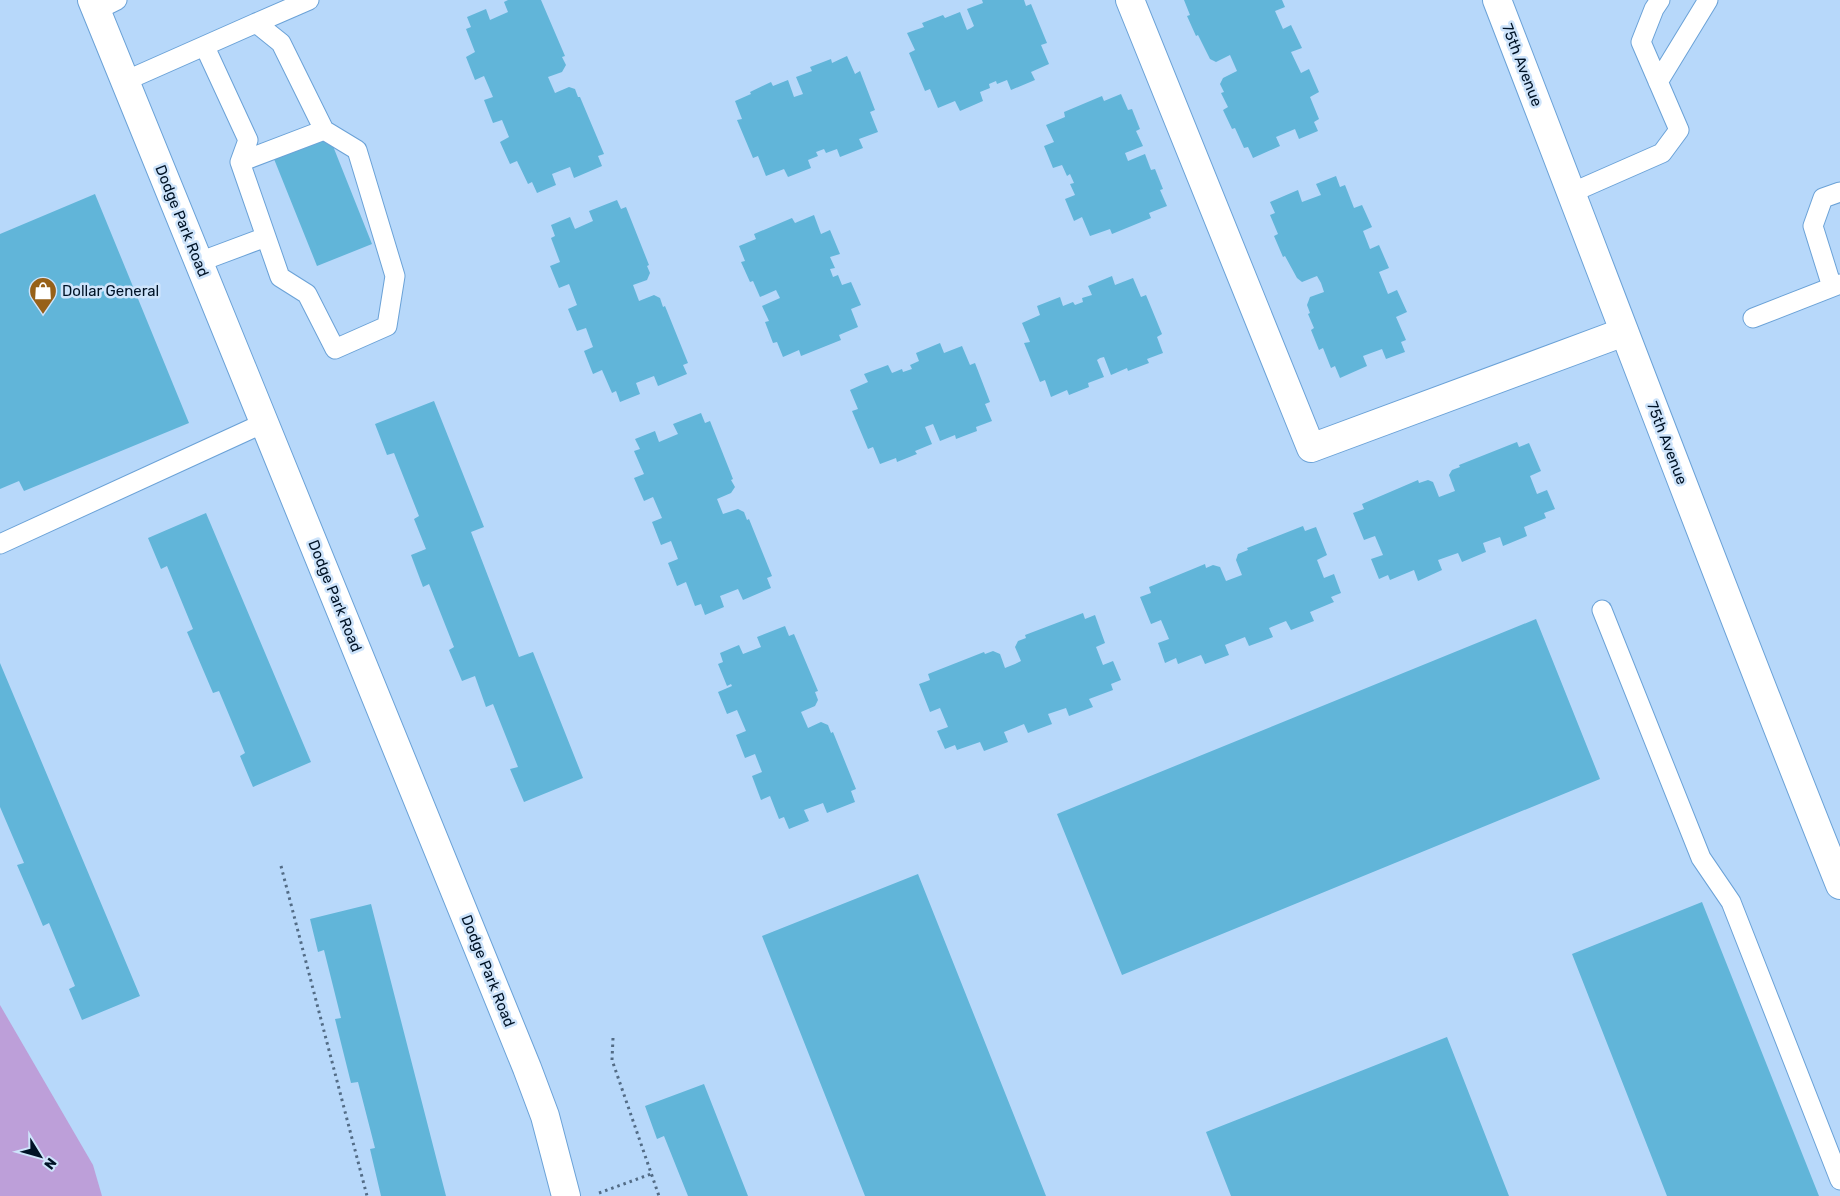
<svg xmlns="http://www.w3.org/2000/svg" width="1840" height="1196" viewBox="0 0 1840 1196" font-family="Rubik,sans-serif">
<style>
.green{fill:#bd9fd9}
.building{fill:#61b5d9}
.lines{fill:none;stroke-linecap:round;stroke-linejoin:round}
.service-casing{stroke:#6ba2d7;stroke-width:21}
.minor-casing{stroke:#6ba2d7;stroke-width:30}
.tertiary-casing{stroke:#6ba2d7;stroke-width:30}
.path{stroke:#536c86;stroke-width:3;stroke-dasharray:2.5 4;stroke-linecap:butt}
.service{stroke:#fff;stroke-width:19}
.minor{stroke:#fff;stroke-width:28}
.tertiary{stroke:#fff;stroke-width:28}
.labels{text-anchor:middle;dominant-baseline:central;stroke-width:5;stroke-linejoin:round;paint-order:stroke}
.street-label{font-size:15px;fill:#001326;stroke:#cee4fb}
.poi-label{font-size:15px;fill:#001326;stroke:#cee4fb;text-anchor:start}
</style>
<rect width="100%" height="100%" fill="#b7d8fa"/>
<path class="green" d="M0,1005L93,1165L102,1196H0Z"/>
<path class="building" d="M508,0H541L565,56L562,57L566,65L562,72L548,77L555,93L569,87L575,89L578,97H580L604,154L598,156L602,166L574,178L570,167L552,174L556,185L537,193L532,182L528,184L517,161L510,164L500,142L509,137L502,120L493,123L484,100L493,97L484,76L475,80L466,57L475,52L466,29L471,27L467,17L486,9L490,20L508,12L504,2Z
M982,0H1024L1026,6L1031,4L1047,43L1041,45L1049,64L1031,72L1035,80L1011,90L1007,80L997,84L996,81L989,84L990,88L980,92L983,101L960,111L955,101L938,108L930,89L925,91L909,53L915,50L907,33L924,27L922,23L943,15L945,18L960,12L967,30L971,28L974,26L967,9L983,3Z
M1184,0H1282L1285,7L1275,11L1283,29L1291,25L1302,48L1291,52L1301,73L1309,69L1319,92L1310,97L1319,119L1314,122L1318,131L1299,139L1295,129L1276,137L1280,146L1253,158L1248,147L1244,148L1235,128L1232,129L1223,110L1228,107L1221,93L1224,92L1220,84L1223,78L1237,71L1230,55L1216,62L1210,59L1198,35L1196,36L1187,16L1190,15Z
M847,56L855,74L860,71L875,110L870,112L878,132L859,139L863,148L840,157L837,149L826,153L824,149L816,152L818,156L808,160L811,168L788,177L784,169L766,176L758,156L753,158L737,120L742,119L735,101L751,94L750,92L771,82L773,86L788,80L794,97L803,94L796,77L812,71L810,67L831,59L832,63Z
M1121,94L1128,110L1132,109L1140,129L1136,131L1143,146L1125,153L1128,161L1145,154L1151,170L1155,169L1163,189L1160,190L1167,206L1149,213L1151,218L1112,234L1110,229L1090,236L1082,217L1074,221L1065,199L1075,195L1070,184L1074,183L1070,174L1067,176L1062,165L1053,168L1044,146L1054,142L1046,125L1065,117L1064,112L1102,96L1104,101Z
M329,136L372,244L317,266L274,159Z
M1336,176L1340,187L1345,185L1354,208L1362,205L1372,227L1363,231L1370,249L1379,245L1389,268L1379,272L1388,294L1397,290L1407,312L1396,317L1406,340L1401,342L1405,352L1386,359L1382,349L1363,356L1367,366L1340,378L1335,366L1331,368L1323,348L1319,350L1311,330L1314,328L1308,314L1310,313L1307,305L1310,297L1324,292L1321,283L1317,276L1302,282L1297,278L1285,256L1283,257L1274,236L1278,234L1270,215L1275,213L1270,202L1298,190L1302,202L1321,195L1316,184Z
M95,194L189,423L24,491L19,481L0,489V234Z
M617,200L621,209L626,207L649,265L647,266L650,273L647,280L633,285L639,301L654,295L660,298L663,307L665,306L688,363L683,365L687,374L658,386L654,376L636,383L640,394L620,402L616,391L612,393L602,370L593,374L584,351L593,347L586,328L577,331L568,309L577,305L569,284L559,288L550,266L560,262L551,238L555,236L551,225L570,217L575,229L593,221L589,211Z
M814,215L821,234L830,230L840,254L830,257L835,268L830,269L833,277L838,275L842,285L851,282L861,305L851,309L858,327L839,335L841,340L801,356L799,350L783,357L777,342L773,343L765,322L769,321L762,306L780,298L776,290L760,297L753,281L750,282L741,262L745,261L739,246L756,239L754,234L792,218L795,223Z
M1112,276L1115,285L1133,278L1141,297L1146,295L1162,334L1157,337L1163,353L1147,359L1149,363L1128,371L1127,368L1111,375L1104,357L1100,358L1097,360L1104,377L1088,383L1089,387L1069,395L1067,390L1051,397L1045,380L1040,382L1024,343L1030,342L1022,323L1040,315L1037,306L1060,297L1063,306L1073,302L1075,305L1083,302L1082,298L1092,295L1088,286Z
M940,343L944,353L962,346L970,365L975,363L990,402L985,404L992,421L976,427L977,431L956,439L955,435L940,441L933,424L925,427L932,444L915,451L917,454L897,462L896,458L880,464L873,447L868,449L852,411L858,409L850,390L868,382L864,374L888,365L892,373L902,369L903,372L912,369L910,365L919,361L916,353Z
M434,401L484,527L471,532L519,657L533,652L583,778L524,802L510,769L518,767L493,704L486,707L475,676L462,681L449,650L454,647L429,584L423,587L411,555L426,549L414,519L419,516L394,453L387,455L375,424Z
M701,413L705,423L710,421L733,479L731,480L735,487L731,493L717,499L723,514L738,509L744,512L747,520L749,519L772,576L767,578L771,588L743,600L738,589L720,596L724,607L705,615L701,604L695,606L686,582L677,586L668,563L678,559L671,541L661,545L652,522L662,518L653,497L644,501L634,478L644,474L634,451L640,449L635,439L655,431L659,442L678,434L673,424Z
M1517,442L1519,447L1529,443L1541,471L1530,476L1537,494L1547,490L1555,509L1544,513L1546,518L1524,527L1527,536L1503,546L1500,537L1483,543L1486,552L1462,562L1458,553L1438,560L1442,570L1418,581L1414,570L1390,580L1388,575L1379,579L1371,559L1383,555L1375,536L1364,540L1353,513L1364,509L1362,504L1418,480L1419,483L1428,480L1433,482L1439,497L1455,491L1449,475L1452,470L1460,467L1459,465Z
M206,513L311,762L253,787L240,756L245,753L219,691L213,693L187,632L193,629L167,566L161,569L148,538Z
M1303,526L1305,531L1316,527L1327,555L1317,560L1324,578L1334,574L1341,593L1331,597L1334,602L1310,612L1314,621L1291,630L1286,621L1269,628L1273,637L1249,646L1245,637L1225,645L1229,655L1205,664L1201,655L1178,664L1176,658L1165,663L1158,643L1169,639L1161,620L1151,624L1140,597L1151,593L1149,587L1205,564L1206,568L1213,565L1220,567L1226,581L1242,575L1236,560L1238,554L1248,550L1247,548Z
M1083,613L1085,619L1095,615L1105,643L1096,647L1103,665L1113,661L1121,680L1111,684L1113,690L1089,699L1093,707L1069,716L1066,708L1048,714L1052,724L1028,733L1024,724L1004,732L1008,742L984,751L980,742L957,750L955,745L945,749L937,731L948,727L940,708L930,712L919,684L930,680L928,674L984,652L985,654L993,651L1000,654L1005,668L1015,664L1021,661L1015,647L1018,641L1026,638L1025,635Z
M1536,619L1600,779L1122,975L1057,814Z
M785,626L789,636L794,634L818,691L815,692L818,700L815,706L801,712L808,728L821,722L828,725L831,733L833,732L856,789L851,791L855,802L827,813L823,803L804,810L809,821L789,829L784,817L779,819L770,796L761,800L752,776L762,772L755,754L745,758L736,735L746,731L737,710L727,714L718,692L732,686L731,684L727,686L718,664L723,662L720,653L739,645L743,654L761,647L757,637Z
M0,663L140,996L82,1020L69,989L75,986L49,923L43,926L30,895L17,865L24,863L0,807Z
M918,874L1046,1196H865L762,936Z
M1702,902L1819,1196H1667L1572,954Z
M371,904L438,1165L446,1196H381L370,1149L375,1148L358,1082L351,1083L335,1019L341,1018L324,950L318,952L310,919Z
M1447,1037L1509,1196H1231L1206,1132Z
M704,1084L748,1196H688L664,1136L657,1139L645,1106Z"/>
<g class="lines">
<defs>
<path id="service" d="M97,10L117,0
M256,23L309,0
M125,81L256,23L281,43L324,130L357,150L395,276L387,326L335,349L307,294L280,277L240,162L248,140L205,47
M1658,82L1708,0
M240,162L324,130
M1571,193L1662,153L1679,130L1641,42L1654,9L1660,0
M199,262L266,237
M1832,287L1813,226L1823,198L1840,192
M1753,318L1840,284
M0,544L264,423
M1602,610L1701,858L1731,902L1840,1180"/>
<path id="minor" d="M92,0L527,1068L545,1116L566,1196
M1130,0L1311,448L1624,332"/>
<path id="tertiary" d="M1497,0C1611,295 1722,591 1840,885"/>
</defs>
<use href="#service" class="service-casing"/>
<use href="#minor" class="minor-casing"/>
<use href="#tertiary" class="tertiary-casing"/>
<path class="path" d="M281,866L367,1196
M613,1038L612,1060L659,1196
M599,1193L651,1174"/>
<use href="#service" class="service"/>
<use href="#minor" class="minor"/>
<use href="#tertiary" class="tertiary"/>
</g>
<defs>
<symbol id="shop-pin" viewBox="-11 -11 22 30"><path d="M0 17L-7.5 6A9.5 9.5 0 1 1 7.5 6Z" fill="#976119" stroke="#cee4fb"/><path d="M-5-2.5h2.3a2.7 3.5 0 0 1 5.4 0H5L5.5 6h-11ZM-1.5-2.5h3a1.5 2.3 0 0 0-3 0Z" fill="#fff"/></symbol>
</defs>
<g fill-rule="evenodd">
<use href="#shop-pin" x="27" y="275" width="32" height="43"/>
</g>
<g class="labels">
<g class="street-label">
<text transform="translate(1522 65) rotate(69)">75th Avenue</text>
<text transform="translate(182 221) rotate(68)">Dodge Park Road</text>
<text transform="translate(1667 443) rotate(69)">75th Avenue</text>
<text transform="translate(335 596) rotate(68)">Dodge Park Road</text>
<text transform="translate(488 971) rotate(68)">Dodge Park Road</text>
</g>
<g class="poi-label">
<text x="62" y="291">Dollar General</text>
</g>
</g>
<g transform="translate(40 1156) rotate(127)" stroke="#cee4fb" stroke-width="4" paint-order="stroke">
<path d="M0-4L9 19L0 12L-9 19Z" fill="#001326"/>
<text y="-8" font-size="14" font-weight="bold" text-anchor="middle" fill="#001326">N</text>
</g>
</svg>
